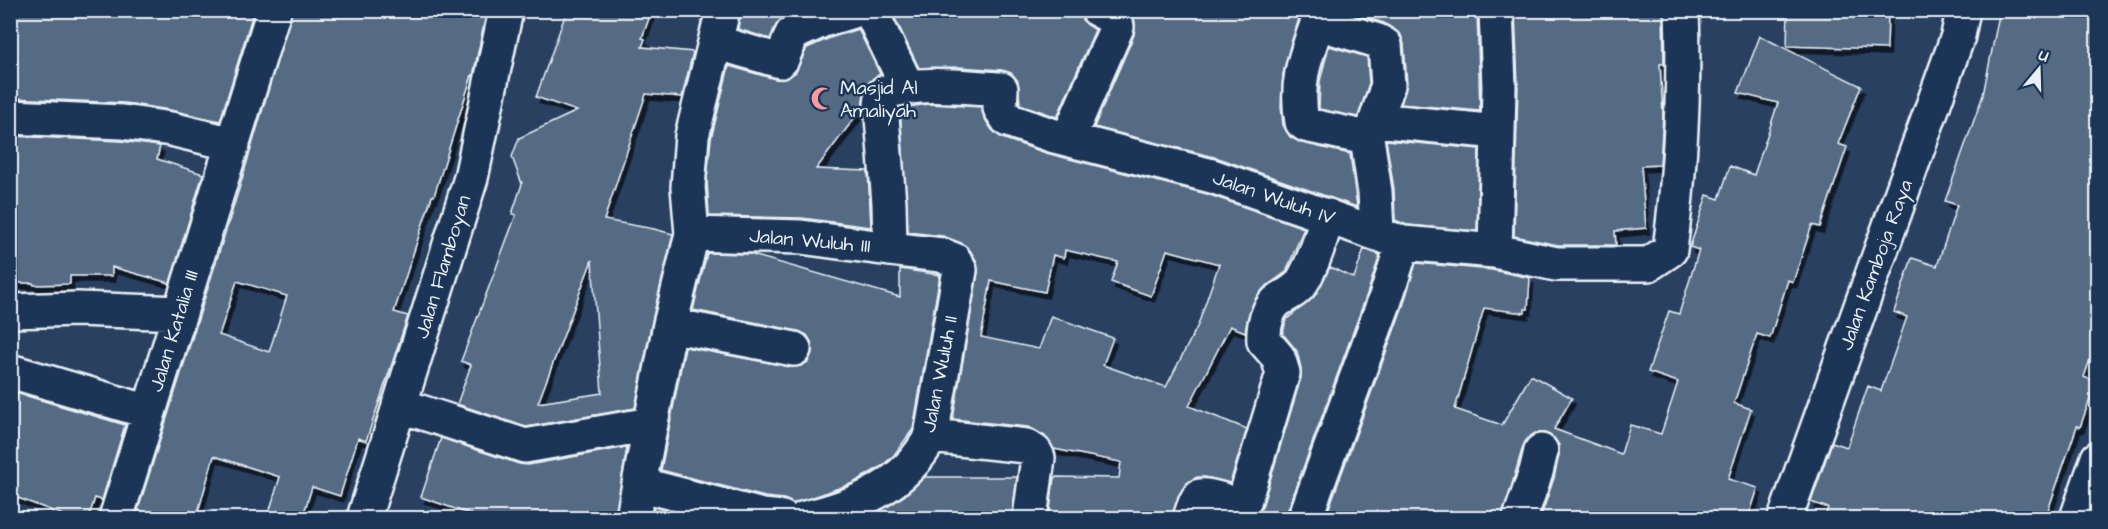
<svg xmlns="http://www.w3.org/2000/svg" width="2108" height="529" viewBox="0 0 2108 529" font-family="'Architects Daughter',sans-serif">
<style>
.building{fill:#556a83;stroke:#e8f1f8;stroke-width:1.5;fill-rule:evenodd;filter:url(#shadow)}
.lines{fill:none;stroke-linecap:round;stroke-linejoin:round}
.minor-casing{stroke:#e8f1f8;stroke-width:38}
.minor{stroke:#1d3557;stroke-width:33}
.labels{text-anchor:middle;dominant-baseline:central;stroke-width:5;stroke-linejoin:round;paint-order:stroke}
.poi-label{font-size:20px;fill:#e8f1f8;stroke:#1d3557;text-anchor:start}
.street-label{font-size:20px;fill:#e8f1f8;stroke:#1d3557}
</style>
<defs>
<filter id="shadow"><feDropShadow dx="3.5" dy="6" stdDeviation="0" flood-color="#0009"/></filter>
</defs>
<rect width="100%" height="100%" fill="#294061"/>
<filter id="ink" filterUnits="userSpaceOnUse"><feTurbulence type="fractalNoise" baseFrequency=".0167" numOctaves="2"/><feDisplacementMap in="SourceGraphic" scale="12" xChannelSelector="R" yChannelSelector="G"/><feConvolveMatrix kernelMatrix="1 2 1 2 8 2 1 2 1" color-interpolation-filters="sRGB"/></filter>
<g filter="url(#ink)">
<path class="building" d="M10,10H254L220,121L170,110L125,103L10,98Z
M292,10H487L473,76L472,75L434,196H432L394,312L408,316L366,441L358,438L340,496L312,487L302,519H267L280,477L214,456L196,519H166L138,510L240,186ZM237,281L287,296L269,352L219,335Z
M567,10H652L642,38L645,39L642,47L693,52L682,97L646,94L604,220L654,229L673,234L652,321L635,408L526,427L457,404L471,365L461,361L516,215L512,214L522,184L512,157L519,138L577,111L536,97ZM592,260L602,393L538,403Z
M741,10H798L784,17L775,27L770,39L738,29Z
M891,10H1079L1082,20L1095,30L1057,117L1020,104L1018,81L1011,73L1002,70L959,67L919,68Z
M1131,10H1302L1290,46L1283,74L1281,106L1283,125L1290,137L1302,143L1350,154L1357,207L1218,158L1094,127L1134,35L1135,22Z
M1342,10L1381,16L1382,13L1392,14V10H1477L1480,111L1401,104L1407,84L1404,44L1401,35L1384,23Z
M1515,10H1663L1664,64H1660L1663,114L1660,165L1641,166L1646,228L1615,231L1616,245H1558L1514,236L1518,86Z
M1788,10H1888L1887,49L1787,46Z
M2000,10H2097V339L2084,377L2096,382L2080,427L2077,426L2045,519H1824L1828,508L1811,502L1832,442L1847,447L1868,386L1881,391L1907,317L1894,312L1912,258L1937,266L1957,205L1945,201L1983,95Z
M858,29L880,74L869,82L864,94L862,108L816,169L868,171L871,227L802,218L709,216L707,179L711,139L729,66L775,79H785L796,72L807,48L830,38Z
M1760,36L1861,86L1838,144L1847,147L1820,227L1812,225L1793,282L1788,280L1770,338L1757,334L1734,403L1751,409L1728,479L1758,488L1748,519H1540L1554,478L1559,455V445L1554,438L1545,433H1535L1528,438L1523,446L1502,519H1325L1403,306L1416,263L1492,270L1530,278L1528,309H1525V313L1484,308L1455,409L1502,425L1531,375L1572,398L1554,429L1621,454L1630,425L1661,434L1678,382L1648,372L1669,311L1679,314L1699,250L1690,247L1707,195L1719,199L1730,166L1754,175L1778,103L1738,93Z
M1329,46L1367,57L1369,83L1358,117L1319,109L1320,81Z
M929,104L981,107L984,118L992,130L1002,138L1046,153L1207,194L1304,228L1286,272L1264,288L1256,298L1249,313L1245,332L1230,326L1189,406L1247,429L1230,483L1205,477H1197L1187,483L1178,496L1172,519H1049L1054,477L1119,478L1121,462L1054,449L1045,436L1028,427L953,419L978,272L976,260L970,250L961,243L943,236L908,232L900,108ZM1065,250L1118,262L1111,282L1151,296L1167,250L1219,264L1198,325L1166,387L1103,365L1113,338L1051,316L1039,349L981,337L991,281L1045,292L1053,255L1064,258Z
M10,136L120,141L160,146L157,159L203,174L170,283L112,267V276H70V284L34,285L33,283H10Z
M1386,140L1479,149L1477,231L1407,225L1395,220L1394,189Z
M1364,249L1380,255L1367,294L1287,512V519H1253L1262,507L1301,378V368L1297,351L1283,334L1286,320L1314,297L1330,267L1354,278Z
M707,253L749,254L900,297V269L940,275L913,429L894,455L882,466L853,483L794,504L784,499L765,497L661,470L685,347L791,367L801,366L808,362L812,353L811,342L807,335L798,331L693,310Z
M10,391L125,425L102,500L95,498L88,519H74L10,495Z
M441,438L519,464L528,465L627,447L615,519H484L421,497Z
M925,477H1017L1012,519H865L904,496Z
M654,507L697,519H652Z"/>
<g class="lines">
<defs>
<path id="minor" d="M723,10L692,136L688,187L692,234L670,325L639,484L762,516L782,518
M867,10L872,14L907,86
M1322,10C1308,52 1294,77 1302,122L1306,125L1367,138L1375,192L1377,232
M1496,10L1499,86L1498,132
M1318,23L1378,41L1385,45L1388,85L1376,120L1498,132L1495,251
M715,42L780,61L782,59L792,34L823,20L856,10
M10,117L122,122L171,129L233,144
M1068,139L1117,27L1115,19L1098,10
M692,234L801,237L890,249L889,203L881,105L882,97L885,92C923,81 963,87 1001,89L1000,108L1008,120L1051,135L1212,176L1403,243L1495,251L1556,264H1649L1670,250C1680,171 1685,90 1682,10
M10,311L78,309L180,313
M670,325L794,349
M10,371L149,412
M399,405L525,446L651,424
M931,436L1026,446L1035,452L1038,458L1030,518
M116,518L274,10
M364,518L471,178L506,10
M633,518L639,484
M805,518C857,506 905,486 931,436L960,270L954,260L941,255L890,249
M1190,518C1192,513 1195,500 1200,496C1207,493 1231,503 1238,506L1244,502L1283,373L1278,357L1264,341C1263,327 1267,307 1280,299C1289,293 1295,292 1302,282C1314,262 1321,238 1328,216
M1305,518L1385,300L1403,243
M1520,518L1536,472L1541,451
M1785,518L1958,36L1963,10
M2077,518L2098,458"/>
</defs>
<use href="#minor" class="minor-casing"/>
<use href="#minor" class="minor"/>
</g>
</g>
<defs>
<symbol id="mosque-bare" viewBox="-9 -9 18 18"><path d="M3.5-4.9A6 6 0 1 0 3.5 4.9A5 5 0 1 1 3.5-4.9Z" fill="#ff9aa2" stroke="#1d3557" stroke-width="2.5" paint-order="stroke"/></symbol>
</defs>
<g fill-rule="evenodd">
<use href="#mosque-bare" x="806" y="82" width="33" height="33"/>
</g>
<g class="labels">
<g class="poi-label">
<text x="840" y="88">Masjid Al<tspan x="840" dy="23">Amaliyah</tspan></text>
</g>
<g class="street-label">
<text transform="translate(1274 198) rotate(19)">Jalan Wuluh IV</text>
<text transform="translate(810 241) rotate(5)">Jalan Wuluh III</text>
<text transform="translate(1876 265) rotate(-70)">Jalan Kamboja Raya</text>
<text transform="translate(443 267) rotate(-73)">Jalan Flamboyan</text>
<text transform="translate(174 331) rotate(-73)">Jalan Katalia III</text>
<text transform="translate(940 374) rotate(-79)">Jalan Wuluh II</text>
</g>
</g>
<rect width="2108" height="529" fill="none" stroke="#1d3557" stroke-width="36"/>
<rect x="18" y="18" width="2072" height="493" fill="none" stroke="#e8f1f8" stroke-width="2" filter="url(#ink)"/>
<g transform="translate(2039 69) rotate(19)" stroke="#1d3557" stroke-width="4.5" paint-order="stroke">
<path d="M0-4.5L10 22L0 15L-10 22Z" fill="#e8f1f8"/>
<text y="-9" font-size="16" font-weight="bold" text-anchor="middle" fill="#e8f1f8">U</text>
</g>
</svg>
